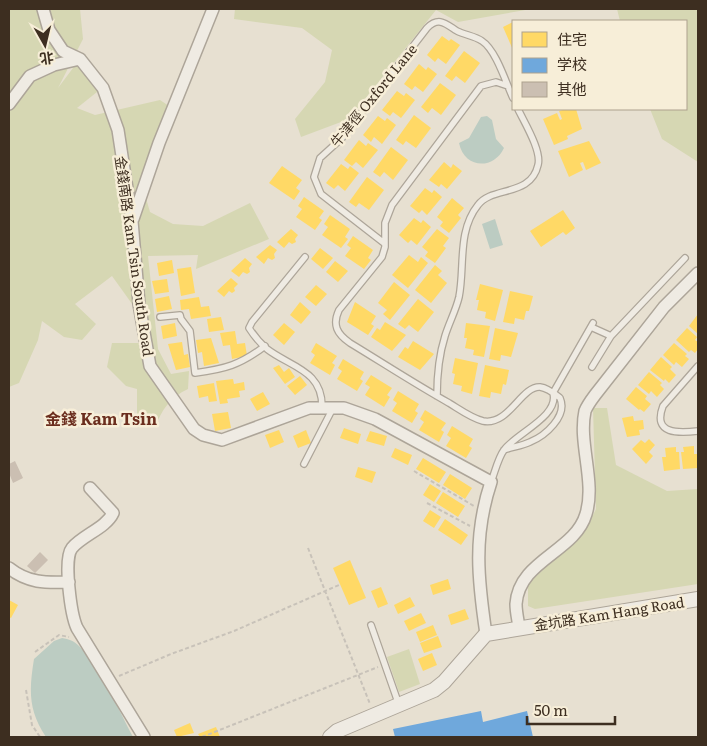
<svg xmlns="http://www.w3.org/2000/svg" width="707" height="746" viewBox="0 0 707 746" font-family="Literata,'Noto Sans SC',serif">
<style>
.green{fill:#d6d7b3}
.water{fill:#bcccc2}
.homes{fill:#ffd966}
.schools{fill:#6fa8dc}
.building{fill:#cbbfb2}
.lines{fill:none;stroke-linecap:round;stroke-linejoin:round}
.service-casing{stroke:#ada599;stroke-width:8}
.minor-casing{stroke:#ada599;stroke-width:14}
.tertiary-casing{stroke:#ada599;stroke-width:16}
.path{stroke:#c8c2b9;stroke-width:2;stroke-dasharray:4 2.5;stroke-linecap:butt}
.service{stroke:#efebe3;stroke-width:5.5}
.minor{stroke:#efebe3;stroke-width:11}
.tertiary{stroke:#efebe3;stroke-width:14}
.labels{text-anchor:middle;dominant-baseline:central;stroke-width:5;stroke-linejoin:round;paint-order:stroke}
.street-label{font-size:14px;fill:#3d2e20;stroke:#f7eed8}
.quarter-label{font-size:16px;font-weight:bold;fill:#6b2e1e;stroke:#f7eed8}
</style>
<rect width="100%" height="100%" fill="#e7e0d1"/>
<path class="green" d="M9,9H80L83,39L58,88L76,64L99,84L97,92L77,108L95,115L160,100L169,106L143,188L150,212L173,224L203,226L250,203L269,239L196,269L198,255L148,256L158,349L171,374L189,371L188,389C170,397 162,410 155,427L137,420V389L126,386L107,367L112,343H139L135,308L112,276L75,304L96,324L82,340L64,337L42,321L38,340L19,383L9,387Z
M235,9H531L458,22L436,10L349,119L301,137L295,119L325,82L332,50L302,28L234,19Z
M617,9H698V162L662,139L650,109H686V21H620Z
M593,408H607L616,465L667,491L698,489V584L535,609L528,606V584L586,529L596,509Z
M409,649L420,684L399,692L387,657Z"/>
<path class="water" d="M487,116L492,120L496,139L504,148C493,171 464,168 459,143L469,138L481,117Z
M495,219L503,245L490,249L482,224Z
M62,638C69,639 74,641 79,646C97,662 121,714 133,737H46C28,710 29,690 34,659L54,641Z"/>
<path class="homes" d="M513,22V50L503,27Z
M442,36L449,41L451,39L460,45L446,64L438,58L435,62L427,55Z
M464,51L480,63L465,83L456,76L452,81L445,76Z
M419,64L426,70L428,67L437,74L423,92L415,86L412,90L404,84Z
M440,83L456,95L441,115L432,108L428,113L421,107Z
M397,91L404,96L406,93L415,100L401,118L393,112L390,116L382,110Z
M566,109H576L582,129L567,136L568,139L554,145L543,119L557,113L560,120L562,119L559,111Z
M414,115L431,128L416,148L406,141L403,145L396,140Z
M378,116L385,121L387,118L396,125L382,144L374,137L371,142L363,135Z
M359,140L366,146L368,143L378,150L363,168L356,162L352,166L344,160Z
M589,141L601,163L586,170L583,162L580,163L583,170L569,177L558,151Z
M391,147L408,160L393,180L384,172L380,177L373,172Z
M444,162L451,168L453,164L462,171L447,189L441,184L439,187L429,180Z
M341,164L348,169L350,166L359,173L345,191L338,185L334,189L326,183Z
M282,166L302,180L296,188L300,191L294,200L269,183Z
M367,177L384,190L369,210L359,203L356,207L349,202Z
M425,188L432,193L434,190L442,197L427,215L422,210L419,213L410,206Z
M304,197L324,211L319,218L322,220L315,230L296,217L302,209L298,206Z
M452,198L464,208L458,215L461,218L449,233L440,226L443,222L437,217Z
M563,210L575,228L566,235L563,232L541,247L530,231Z
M330,215L350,229L345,237L348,239L341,248L322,235L328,227L324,224Z
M414,218L421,223L423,220L431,227L417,245L411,240L408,243L399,235Z
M291,229L298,235L295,239L296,242L292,244L289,242L284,248L277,242Z
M437,229L449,238L443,246L446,248L435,263L425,256L428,252L422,247Z
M353,236L373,250L368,258L371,260L364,269L345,256L351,248L347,245Z
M270,245L277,250L274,254L275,258L272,260L268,258L264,264L256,257Z
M320,248L333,258L323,269L311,259Z
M409,255L418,262L421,257L428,263L408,288L392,275Z
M245,258L252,264L249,268L250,272L247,274L243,272L239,277L231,271Z
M172,260L174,273L159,276L157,263Z
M335,261L348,271L338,282L326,272Z
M435,265L442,271L438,275L447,283L431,303L415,290Z
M191,267L195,293L181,296L177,269Z
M231,278L238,284L234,288L235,291L232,293L229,291L224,297L217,291Z
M167,279L169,292L155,294L152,281Z
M394,282L410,295L390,320L383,314L387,310L378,303Z
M480,284L503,290L495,321L485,318L486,312L477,310L479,300H476Z
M316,285L327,294L316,306L305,297Z
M510,291L533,296L529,311H526L524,320L515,318L514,324L503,322Z
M169,296L172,309L157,312L155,299Z
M199,297L201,307L209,306L211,316L191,319L189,309L181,310L180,300Z
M418,299L434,312L418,332L409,325L405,329L398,324Z
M300,302L311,312L301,324L290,315Z
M355,302L376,316L371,324L374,326L368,335L347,322Z
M698,314V334L689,326Z
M221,317L224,330L209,332L207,319Z
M385,322L406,335L392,351L371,337L377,328L380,330Z
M175,323L177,336L163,339L161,326Z
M284,323L295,332L284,345L273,335Z
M466,323L490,326L484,357L473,355L474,350L465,348L467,338H464Z
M495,328L518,333L511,357L501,355L500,361L489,359Z
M687,328L697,337L695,340L698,342V349L695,353L691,350L689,352L676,340Z
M235,331L237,344L245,343L247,356L232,359L230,345L223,346L220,333Z
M211,338L219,363L204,366L202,352L198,353L196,340Z
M413,341L434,354L420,370L398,357L405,347L408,349Z
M182,342L184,355L188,354L190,367L176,370L168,344Z
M316,343L337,356L332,363L335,365L330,375L310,363L315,355L311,352Z
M674,343L687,354L685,356L689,359L682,367L676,362L674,365L663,355Z
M661,357L672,367L670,369L676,375L669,383L665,379L664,381L650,370Z
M455,358L478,363L472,394L461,391L462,386L453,384L455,374L452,373Z
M343,359L364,372L360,379L363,381L357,391L337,379L342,371L338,368Z
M279,365L284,372L289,368L295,377L285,384L273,368Z
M485,365L509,370L506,385L503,384L501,394L491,392L490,398L479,396Z
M649,372L662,383L660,385L664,389L657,397L651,391L649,394L638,385Z
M371,375L392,388L387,395L390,397L384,407L365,395L370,387L365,384Z
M300,376L307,385L295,395L287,386Z
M233,379L234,384L244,382L245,390L239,391L240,397L227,399L228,403L220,404L216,381Z
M214,383L217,401L209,402L208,396L199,398L197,386Z
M636,387L647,396L645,399L651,404L644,412L640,409L639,410L626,399Z
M398,391L419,404L415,411L418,413L412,423L392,411L397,403L393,400Z
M263,392L270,404L257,411L250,399Z
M425,410L446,423L441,430L444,432L439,442L419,430L424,422L420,419Z
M228,412L231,428L215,431L212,414Z
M633,416L634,421L643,420L644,429L639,430L640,435L627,437L622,418Z
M452,426L473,439L469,446L472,448L466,458L446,446L451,438L447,435Z
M344,428L361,434L358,444L340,438Z
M279,430L284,442L270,448L265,435Z
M306,430L311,443L298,448L293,436Z
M370,431L387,436L384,446L366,441Z
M649,439L655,445L649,452L653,456L646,464L632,449L641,440L645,443Z
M694,446V454H698V468L683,469L681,452H684L683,447Z
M676,447V452H679L680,469L664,471L662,457H666L665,448Z
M395,448L412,455L408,465L391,457Z
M423,458L446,472L439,483L416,469Z
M358,467L376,472L372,483L355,477Z
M450,474L472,488L465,499L443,485Z
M430,484L441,491L434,502L423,495Z
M443,492L465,506L458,517L436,503Z
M430,510L441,517L434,528L423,521Z
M445,519L468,535L461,545L438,530Z
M350,560L366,598L349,605L333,568Z
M448,579L451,589L433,595L430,585Z
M381,587L388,604L378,608L371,591Z
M410,597L415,606L398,614L394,605Z
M9,600L18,605L11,618L9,617Z
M465,609L469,619L451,625L448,615Z
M421,613L426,623L409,631L404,621Z
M433,625L437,635L420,642L416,632Z
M438,636L442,647L424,653L420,643Z
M432,653L437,665L423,671L418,659Z
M190,723L194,733L177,737L174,730Z
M216,727L220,737H200L198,734Z"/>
<path class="schools" d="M481,711L483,722L527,711L533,737H395L393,729Z"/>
<path class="building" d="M15,461L23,478L13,483L9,473V464Z
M40,552L48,560L35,573L27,566Z"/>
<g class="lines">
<defs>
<path id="service" d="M384,243L321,194L314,177L320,158L342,138L427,28C439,16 446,24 457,31C465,35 475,36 482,41C496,50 506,83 513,98
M305,257L252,322L249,328C254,336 260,343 267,349C290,367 323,370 322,408
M160,317L180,315L181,319L190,331L195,373C225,369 240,365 265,346
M591,327L611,336L685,258
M698,366L663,406C652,435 679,433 698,431
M592,367L611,336
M437,396C437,377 439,355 445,336C449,323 456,310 459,297C465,267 457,231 478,205C492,186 531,197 538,165C542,151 524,122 518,109
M504,450C512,447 522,446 530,442C545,436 568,416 560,398C555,394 548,388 540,387C521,386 509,426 483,421C471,418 459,409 449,403C415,384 383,363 350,343C337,334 332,325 339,310L382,257L385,247V223L392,205L481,86L496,82L508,86
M304,464L333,408
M491,482C495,472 498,458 504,450C515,434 560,416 553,393L593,323
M371,625L399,705"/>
<path id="minor" d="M43,9L49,30L63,51L80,59L103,88L118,130L132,221L139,304L150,366L194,429L203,435L222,440L309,408H344L375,419L491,482C473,536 478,580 486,634
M9,104L30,76L54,65L80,59
M133,219L159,143L213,9
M90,488L113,513C106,528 83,535 72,548C63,559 71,615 77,628L144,737
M9,568C28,583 45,583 69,582
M519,627C518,620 516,612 516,604C519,560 575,552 586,514C596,482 578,443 585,411C587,406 592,399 595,395L664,307L698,273"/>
<path id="tertiary" d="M330,737L337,731L434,690L444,682L486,634L698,599"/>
</defs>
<use href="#service" class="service-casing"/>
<use href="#minor" class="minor-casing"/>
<use href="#tertiary" class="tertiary-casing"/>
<path class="path" d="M414,471L474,506
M427,503L470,526
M308,548L370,704
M35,652L59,635L69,637
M119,676L171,654L234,631L339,585
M26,690L32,725L40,737
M202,737L378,667"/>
<use href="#service" class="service"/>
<use href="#minor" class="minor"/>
<use href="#tertiary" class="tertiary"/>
</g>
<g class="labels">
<g class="street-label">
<text transform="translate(373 95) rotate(-51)">牛津徑 Oxford Lane</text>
<text transform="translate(135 256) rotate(82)">金錢南路 Kam Tsin South Road</text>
<text transform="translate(609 613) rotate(-9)">金坑路 Kam Hang Road</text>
</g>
<g class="quarter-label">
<text x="101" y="418">金錢 Kam Tsin</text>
</g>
</g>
<rect width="707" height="746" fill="none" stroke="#3d2e20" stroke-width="20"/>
<rect x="512" y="20" width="175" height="90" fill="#f7eed8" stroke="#ada18e"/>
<rect x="522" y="32" width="25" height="15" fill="#ffd966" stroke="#ada18e"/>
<text x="557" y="45" font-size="15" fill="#3d2e20">住宅</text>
<rect x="522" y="58" width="25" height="15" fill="#6fa8dc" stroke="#ada18e"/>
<text x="557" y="70" font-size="15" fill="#3d2e20">学校</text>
<rect x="522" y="82" width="25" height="15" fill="#cbbfb2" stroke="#ada18e"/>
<text x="557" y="95" font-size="15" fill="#3d2e20">其他</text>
<g transform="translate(45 45) rotate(172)" stroke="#f7eed8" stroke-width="4" paint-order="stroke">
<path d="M0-4L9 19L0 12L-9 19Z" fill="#3d2e20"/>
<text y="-8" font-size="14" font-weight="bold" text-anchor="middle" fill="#3d2e20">北</text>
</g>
<path d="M527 716v8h88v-8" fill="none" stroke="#3d2e20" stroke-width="2.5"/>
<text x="534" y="716" font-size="15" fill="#3d2e20" stroke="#f7eed8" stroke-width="4" paint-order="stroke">50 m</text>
</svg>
